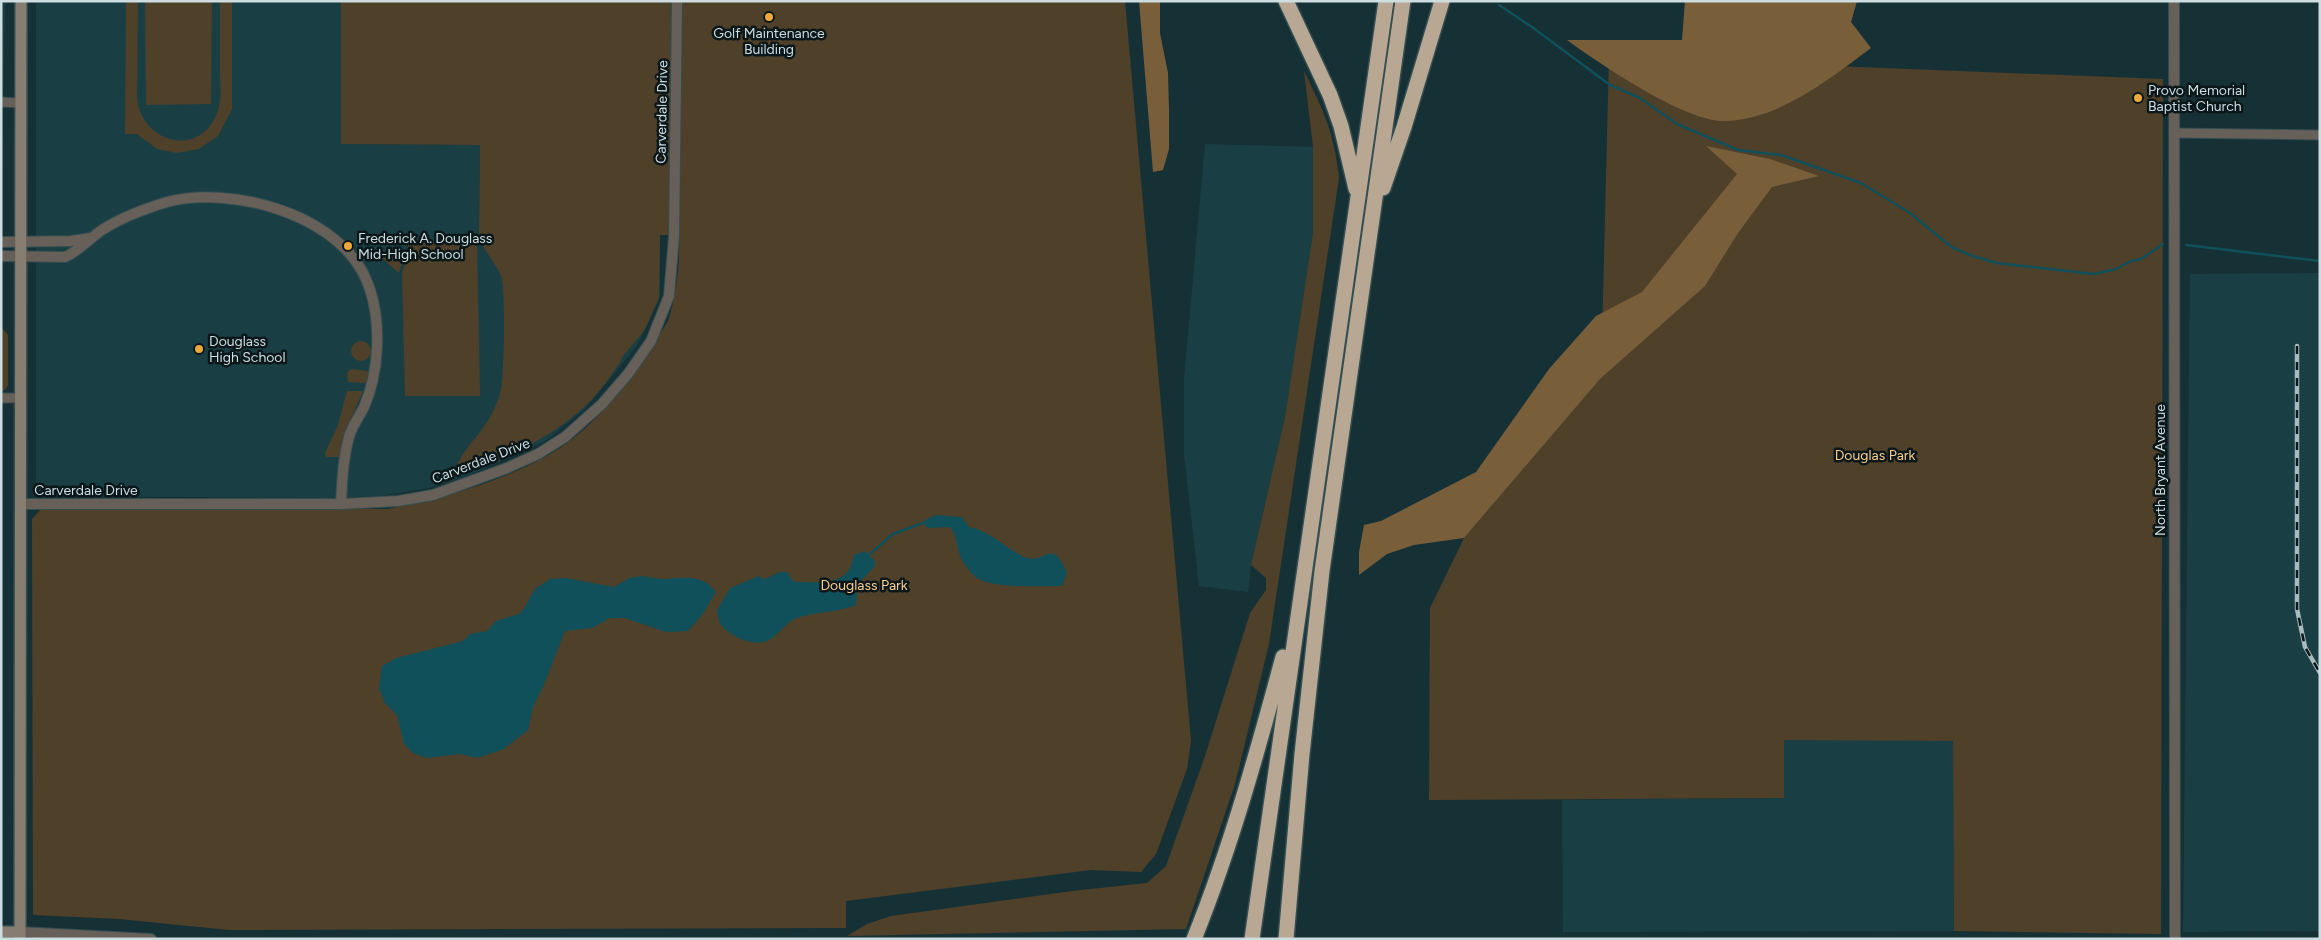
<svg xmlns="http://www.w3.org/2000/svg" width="2321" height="940" viewBox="0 0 2321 940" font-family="Figtree,sans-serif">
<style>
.built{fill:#193f45}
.green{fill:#4f402a}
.forest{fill:#795e3a}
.water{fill:#10505a}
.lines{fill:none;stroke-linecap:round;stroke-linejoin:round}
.stream{stroke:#10505a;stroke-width:2.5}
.minor-casing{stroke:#334d51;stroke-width:11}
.tertiary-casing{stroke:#334d51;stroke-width:12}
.secondary-casing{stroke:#334d51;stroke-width:14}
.motorway-casing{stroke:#334d51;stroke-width:18}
.minor{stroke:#676058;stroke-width:9}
.tertiary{stroke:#676058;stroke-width:10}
.secondary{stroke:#877d70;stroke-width:11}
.motorway{stroke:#b7a793;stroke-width:15}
.rail-casing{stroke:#a9bbbe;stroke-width:4.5}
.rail{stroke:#0b1719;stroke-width:2.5;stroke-dasharray:8;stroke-linecap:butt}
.poi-dot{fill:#eda83b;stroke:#0b1719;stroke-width:2}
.labels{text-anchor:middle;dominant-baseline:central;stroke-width:5;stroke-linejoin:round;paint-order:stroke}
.poi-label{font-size:14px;fill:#cddde0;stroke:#0b1719;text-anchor:start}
.street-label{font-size:14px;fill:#cddde0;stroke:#0b1719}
.park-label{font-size:14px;fill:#fbce91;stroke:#0b1719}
</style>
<rect width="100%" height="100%" fill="#163136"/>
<path class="built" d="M1,1H5L1,233Z
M36,1H341V144L480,145L479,233L660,235V298L637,346L584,410L544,442L471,474L429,488L379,496L325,498L36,496Z
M1205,144L1313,147V233L1285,417L1251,565L1248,592L1199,586L1184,454V379Z
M2320,273V931L2183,932L2190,274Z
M1953,739L1954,931L1563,932L1562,800L1784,798V740Z"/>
<path class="green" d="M126,1H138L137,99C143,144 200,158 217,113C222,101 220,87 220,74C220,50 220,26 220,1H232V109L218,136L199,149L177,153L157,149L137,134H125Z
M145,1H212L211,104L146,105Z
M341,1H1125L1191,741L1187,769L1156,854L1141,872L1091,870L846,901V928L229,930L119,919L33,915L32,519L41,509H388C444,497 500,483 550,454C594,429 626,385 653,343C658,335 666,327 669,318C677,292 680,262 679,235H660L659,298L644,331L622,357L621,361C608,380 594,400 576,414C541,444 498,460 456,476C454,459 474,441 483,428C491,417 498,403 501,390C504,375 506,288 501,276C495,261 481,249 479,234L480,145L341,144Z
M1609,57L2163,79L2161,934L1954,931L1953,741L1784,740V798L1429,800L1430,608L1464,538L1601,378Z
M1304,71C1324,112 1334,132 1339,178L1269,644L1235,784L1186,929L847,936L867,924L891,916L1072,891L1147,883L1166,866L1205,756L1250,613L1266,590V578L1251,565L1285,417L1313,233V147Z
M477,241L480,396H405L402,275L409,242Z
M406,250L399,273L376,253V252Z
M1,327L8,335V385L6,389L1,392Z
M351 351a10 10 0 1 1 20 0a10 10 0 1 1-20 0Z
M351,369L367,371L369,374L366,383L348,382L347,373Z
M347,391H363L347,428L339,457H326L325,453L338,425Z"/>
<path class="forest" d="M1139,1H1160V33L1168,73L1169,110V149L1163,170L1153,172Z
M1685,1H1857L1851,22L1871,48C1829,79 1782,118 1727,121C1688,124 1600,64 1567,40H1682Z
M1706,146L1770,159L1819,176L1772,187L1738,233L1705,286L1601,378L1464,538L1414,545L1387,554L1359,575V552L1364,525L1381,521L1476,472L1549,369L1596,316L1642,292L1737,174Z"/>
<path class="water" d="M936,515L962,517L969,527C989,530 1005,548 1024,557C1046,566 1051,535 1067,573L1062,586C1041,586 995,589 977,578C970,573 966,566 962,560C956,550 958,536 950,527L928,528L923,523L925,520Z
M865,551L875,561L874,567L858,584L856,605C837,613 807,612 793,620C784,625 778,635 769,640C755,648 731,637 721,625C718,621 718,615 717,610L730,588L759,576L763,579C772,578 777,570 787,572L792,580L796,582C811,582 839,585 849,570C851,566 853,559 854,555Z
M642,576C650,577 658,579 666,579C686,577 703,575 716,592L702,615L688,631L666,632L625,618H610L592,628L565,631L543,687L533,707L528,730L504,749L477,758L460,754L427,758L413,753L404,744L397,715L385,703L379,688L382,666L396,658L463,641L470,634L487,631L496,621L519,614L523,610L535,589L550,579L566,578L614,587L629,578Z"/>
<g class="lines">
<path class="stream" d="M1499,5L1532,27L1610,85L1640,98L1677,124L1738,150L1781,155L1861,183L1910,213L1953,248L1970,255L1997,263L2094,274L2116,269L2131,261L2141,259L2163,244
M2186,245L2320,261
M870,554L893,534L923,523"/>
<defs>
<path id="minor" d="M1,102L20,103
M2174,133L2320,135
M1,398H20"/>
<path id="tertiary" d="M2174,1L2175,939
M1,242L71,241L91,238
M1,256L65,257C79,251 89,239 102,230C122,217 144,209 167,202C230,186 329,212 362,271C375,295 378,322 377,348C376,368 372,389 364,407C359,417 352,426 349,437C343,459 342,482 341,504
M20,504H341L398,501L433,495L507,468L538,454L565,437L602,404L628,374L651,341L669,296L674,236L677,1
M20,932L151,939"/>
<path id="secondary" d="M1,932H20
M20,939L21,1"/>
<path id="motorway" d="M1286,1L1330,95L1341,126L1356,189
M1383,188L1404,127L1442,1
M1194,939C1231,847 1257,753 1283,657
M1252,939L1386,1
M1286,939L1302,754L1322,571L1403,1"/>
</defs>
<use href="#minor" class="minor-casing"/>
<use href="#tertiary" class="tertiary-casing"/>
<use href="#secondary" class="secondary-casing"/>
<use href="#motorway" class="motorway-casing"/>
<use href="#minor" class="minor"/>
<use href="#tertiary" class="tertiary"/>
<use href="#secondary" class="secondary"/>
<use href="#motorway" class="motorway"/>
<defs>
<path id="rail" d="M2297,346V609L2305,647L2320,673"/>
</defs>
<use href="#rail" class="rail-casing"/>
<use href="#rail" class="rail"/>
</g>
<g class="poi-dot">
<circle cx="769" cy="17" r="5"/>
<circle cx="2138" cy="98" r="5"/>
<circle cx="348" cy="246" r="5"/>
<circle cx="199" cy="349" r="5"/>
</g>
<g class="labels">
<g class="poi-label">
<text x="769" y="33" text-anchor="middle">Golf Maintenance<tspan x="769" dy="16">Building</tspan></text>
<text x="2148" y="90">Provo Memorial<tspan x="2148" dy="16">Baptist Church</tspan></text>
<text x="358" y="238">Frederick A. Douglass<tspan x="358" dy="16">Mid-High School</tspan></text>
<text x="209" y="341">Douglass<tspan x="209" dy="16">High School</tspan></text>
</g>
<g class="street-label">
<text transform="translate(662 112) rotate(-89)">Carverdale Drive</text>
<text transform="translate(481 461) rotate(-21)">Carverdale Drive</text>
<text transform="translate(2160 470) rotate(-90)">North Bryant Avenue</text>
<text x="86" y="490">Carverdale Drive</text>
</g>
<g class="park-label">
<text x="1875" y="455">Douglas Park</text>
<text x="864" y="585">Douglass Park</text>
</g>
</g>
<rect width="2321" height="940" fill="none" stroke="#cddde0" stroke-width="5"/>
</svg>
